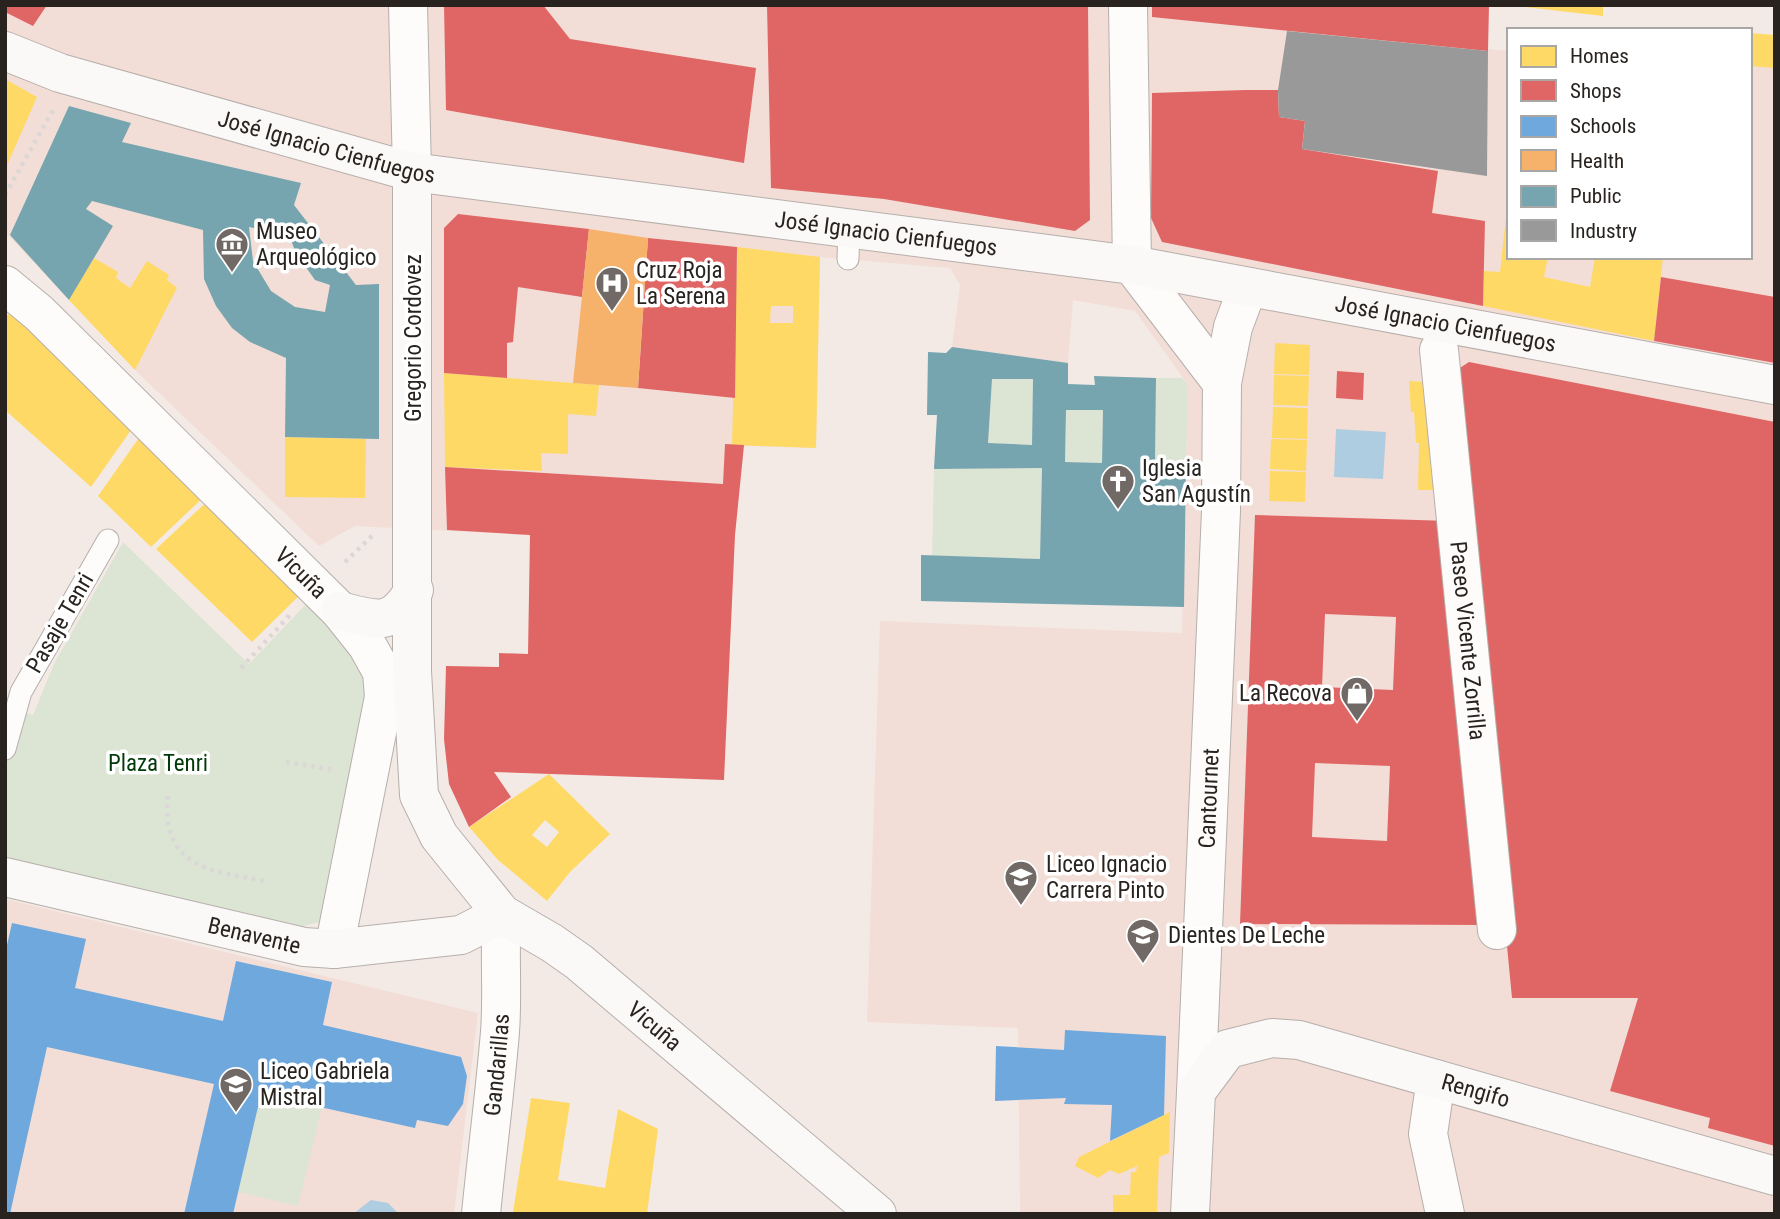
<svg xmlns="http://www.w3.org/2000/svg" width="1780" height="1219" viewBox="0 0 1780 1219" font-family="'Roboto Condensed',sans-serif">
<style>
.built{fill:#f2ded6}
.green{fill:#dce4d4}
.water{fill:#afcde1}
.homes{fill:#ffd966;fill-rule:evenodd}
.shops{fill:#e06666;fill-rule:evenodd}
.schools{fill:#6fa8dc}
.health{fill:#f6b26b}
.public{fill:#76a5af;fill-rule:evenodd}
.industry{fill:#999}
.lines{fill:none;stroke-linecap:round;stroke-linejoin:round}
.lane-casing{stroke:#b6afab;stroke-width:23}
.street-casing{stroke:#b6afab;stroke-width:40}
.secondary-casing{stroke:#b6afab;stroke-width:40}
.path{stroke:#dad7d6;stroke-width:4.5;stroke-dasharray:3.5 5;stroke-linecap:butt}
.lane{stroke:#fdfcfb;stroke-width:21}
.street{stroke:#fdfcfb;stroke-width:38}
.secondary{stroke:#fbf8f8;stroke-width:38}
.labels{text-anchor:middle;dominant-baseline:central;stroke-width:7;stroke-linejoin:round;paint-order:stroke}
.street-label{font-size:23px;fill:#292320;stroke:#fff}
.poi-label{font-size:23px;fill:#292320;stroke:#fff;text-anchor:start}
.park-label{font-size:23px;fill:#013a08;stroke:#fff}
</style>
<rect width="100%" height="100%" fill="#f4eae5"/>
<path class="built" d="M5,5H1367L1365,37L1509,51V257H1750V48H1775V1214H1020L1018,1028L867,1022L880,621L1182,633L1188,385L1135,311L1073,300L1068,363L952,347L960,285L950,268L820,257L816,448L744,446L735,535H530L355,526L319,546L135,370L5,232Z
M5,899L478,1013L454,1214H5Z"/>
<path class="green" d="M1156,378H1182L1188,385L1186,463H1155Z
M992,379H1033L1032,445L988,443Z
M1066,410H1103L1102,463L1065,462Z
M1042,468L1040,559L932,556L934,469Z
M123,542L249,664L308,602L373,678L332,906L319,922L295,928L5,864V705L33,715L54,664Z
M261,1094L322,1107L298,1206L238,1192Z"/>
<path class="water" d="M1336,429L1386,432L1383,479L1334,477Z
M371,1200L388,1203L399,1214H353Z"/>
<path class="homes" d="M1525,5H1603V16L1525,7Z
M1750,33L1775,35V68L1750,66Z
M5,79L37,97L5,170Z
M1507,207L1509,257H1548L1544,277L1590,287L1595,257H1663L1654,341L1483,306L1484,271L1500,272Z
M737,247L820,257L816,448L732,445ZM771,306H793V323H770Z
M94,258L118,272L116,278L130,288L147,261L169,275L167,280L177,288L135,370L69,300Z
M23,314L136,423L91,487L5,410V315Z
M1275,343L1310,345L1309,375L1274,374Z
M444,373L599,385L596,416L568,414V454L541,453L542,471L445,467Z
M1274,375L1309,376L1308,406L1273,405Z
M1409,381L1427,382L1436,490H1418L1419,443H1416L1414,412H1411Z
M1273,407L1308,408L1307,439L1272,438Z
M146,428L207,494L151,547L98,496Z
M285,437L366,439L365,498L285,497Z
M1271,439L1307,440L1306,471L1270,469Z
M1270,471L1306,472L1305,502L1269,501Z
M213,496L305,590L252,642L156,549Z
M549,774L610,834L570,872L547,901L498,860L469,827ZM545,820L559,832L547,847L532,835Z
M531,1098L570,1103L558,1180L605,1188L618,1109L658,1129L647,1214L513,1212Z
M1170,1112L1169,1153L1159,1157L1157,1214H1113V1195H1130L1131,1172H1136L1137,1166L1119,1174L1110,1170L1098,1178L1075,1166L1079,1157Z"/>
<path class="shops" d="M5,5H47L33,26L5,12Z
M444,5H543L570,39L756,68L744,163L446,110Z
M767,5H1088L1090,220L1075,231L884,199L771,188Z
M1152,5H1489L1488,51L1152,17Z
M1245,90H1278L1279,117L1305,121L1302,149L1438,171L1432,213L1485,221L1483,306L1162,242L1151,218L1152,93Z
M458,214L589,229L582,297L518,287L513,342L507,343V378L444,373V228Z
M648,238L737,247L735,398L638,388Z
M1661,277L1775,297V363L1654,341Z
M1469,362L1775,422V1146L1708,1128L1710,1118L1610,1091L1638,998H1512L1452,373Z
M1337,371L1364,373L1363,400L1336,398Z
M725,444L744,445L735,535L724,780L494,772L511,797L469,827L449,784L444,739L446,666L499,667V653L528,654L530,535L447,530L445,467L723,484Z
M1255,515L1450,521L1481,925L1240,924ZM1325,614L1396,617L1393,690L1322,687ZM1315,763L1390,766L1387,841L1312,837Z"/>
<path class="schools" d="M12,923L86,939L75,988L223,1021L236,961L332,982L323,1025L461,1057L467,1076L463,1104L448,1126L417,1120L415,1128L261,1094L233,1214H184L214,1084L47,1047L10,1214H5V954Z
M1065,1030L1166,1036L1164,1115L1110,1141L1112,1105L1064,1104L1066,1098L995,1101L996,1046L1064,1050Z"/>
<path class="health" d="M589,229L648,238L638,388L573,383Z"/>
<path class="public" d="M69,106L131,123L122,142L301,183L294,205L356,285L379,284V439L285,437L286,358L250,342L232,328L216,306L204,279L203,230L92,201L86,209L113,226L69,300L10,235ZM249,227L289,235L296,253L315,280L330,285L325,312L295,307L271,291L253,261Z
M952,347L1068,363V384L1095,385L1094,376L1156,378L1155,463H1186L1184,607L921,601V555L1040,559L1042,468L934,469L937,415H927L928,352L946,353ZM992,379H1033L1032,445L988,443ZM1066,410H1103L1102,463L1065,462Z"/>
<path class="industry" d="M1287,31L1488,51L1487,176L1302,149L1305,121L1279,117L1278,90Z"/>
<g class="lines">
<defs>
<path id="lane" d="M848,259L849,230
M5,749L21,692L108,540"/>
<g id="street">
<path d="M408,5L412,172"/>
<path d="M1128,5L1132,265L1222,383"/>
<path id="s1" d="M5,285L39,313L340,611L367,645L382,672L384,697L334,949"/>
<path id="s2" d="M1439,350L1497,930"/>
<path d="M1436,1079L1428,1134L1445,1214"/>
<path id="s3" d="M1196,1092L1221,511L1222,383L1233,327L1248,287"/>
<path id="s4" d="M481,1214C487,1153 495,1092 500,1032C503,992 499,953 502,914"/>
</g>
<g id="secondary">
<path id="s5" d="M5,51L60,73L412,172L1132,265L1775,385"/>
<path id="s6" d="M412,172V671L419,795L439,836L502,914L552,943L579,962L877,1214"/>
<path d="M340,611C378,621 392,627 414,590"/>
<path id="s7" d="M5,877L304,947L334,949L461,935L502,914"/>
<path id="s8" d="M1190,1214L1196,1092L1228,1049L1272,1038L1299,1040L1775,1176"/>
</g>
</defs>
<use href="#lane" class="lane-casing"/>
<use href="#street" class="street-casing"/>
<use href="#secondary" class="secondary-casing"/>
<path class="path" d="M5,195L53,110
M345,562L374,534
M241,668L290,615
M286,762L334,770
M168,796C161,867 209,871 265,881"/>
<use href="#lane" class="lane"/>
<use href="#street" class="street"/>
<use href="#secondary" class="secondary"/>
</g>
<defs>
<symbol id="museum-pin" viewBox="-11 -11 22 30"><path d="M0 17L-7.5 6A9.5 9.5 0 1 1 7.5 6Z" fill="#706965" stroke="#fff"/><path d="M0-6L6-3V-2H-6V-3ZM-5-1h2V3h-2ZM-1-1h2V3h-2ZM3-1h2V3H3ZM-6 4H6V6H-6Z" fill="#fff"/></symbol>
<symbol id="hospital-pin" viewBox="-11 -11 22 30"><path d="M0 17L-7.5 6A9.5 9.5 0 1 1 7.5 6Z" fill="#706965" stroke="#fff"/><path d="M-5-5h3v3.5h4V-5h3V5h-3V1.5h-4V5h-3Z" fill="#fff"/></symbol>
<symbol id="church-pin" viewBox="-11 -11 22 30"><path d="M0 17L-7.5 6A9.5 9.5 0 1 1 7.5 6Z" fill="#706965" stroke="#fff"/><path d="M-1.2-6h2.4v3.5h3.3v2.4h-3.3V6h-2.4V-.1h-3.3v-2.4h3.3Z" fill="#fff"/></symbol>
<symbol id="shop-pin" viewBox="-11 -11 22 30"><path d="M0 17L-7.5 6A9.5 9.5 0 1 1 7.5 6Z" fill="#706965" stroke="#fff"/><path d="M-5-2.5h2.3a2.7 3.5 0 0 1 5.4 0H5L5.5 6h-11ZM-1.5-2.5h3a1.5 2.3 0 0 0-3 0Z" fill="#fff"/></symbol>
<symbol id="school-pin" viewBox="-11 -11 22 30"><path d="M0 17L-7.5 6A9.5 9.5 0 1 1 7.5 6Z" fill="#706965" stroke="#fff"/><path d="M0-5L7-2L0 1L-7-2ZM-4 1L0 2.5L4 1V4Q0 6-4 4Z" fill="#fff"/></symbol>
</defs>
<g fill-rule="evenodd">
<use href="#museum-pin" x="213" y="225" width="38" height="52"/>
<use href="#hospital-pin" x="593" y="264" width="38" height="52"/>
<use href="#church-pin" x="1099" y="462" width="38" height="52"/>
<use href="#shop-pin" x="1338" y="674" width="38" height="52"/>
<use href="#school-pin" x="1002" y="858" width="38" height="52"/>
<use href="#school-pin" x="1124" y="916" width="38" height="52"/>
<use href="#school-pin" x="217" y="1065" width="38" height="52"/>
</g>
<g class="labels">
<g class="street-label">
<text stroke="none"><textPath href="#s5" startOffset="336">José Ignacio Cienfuegos</textPath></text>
<text stroke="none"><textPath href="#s5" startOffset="903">José Ignacio Cienfuegos</textPath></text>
<text stroke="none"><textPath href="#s5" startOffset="1470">José Ignacio Cienfuegos</textPath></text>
<text transform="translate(413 338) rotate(-90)">Gregorio Cordovez</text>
<text stroke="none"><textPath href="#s1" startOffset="413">Vicuña</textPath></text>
<text transform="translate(60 623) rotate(-60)">Pasaje Tenri</text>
<text stroke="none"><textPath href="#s2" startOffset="292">Paseo Vicente Zorrilla</textPath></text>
<text stroke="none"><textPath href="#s3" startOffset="294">Cantournet</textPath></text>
<text stroke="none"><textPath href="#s7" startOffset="256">Benavente</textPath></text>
<text stroke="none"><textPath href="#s6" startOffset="959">Vicuña</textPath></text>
<text stroke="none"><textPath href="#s4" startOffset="150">Gandarillas</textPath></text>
<text stroke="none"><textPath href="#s8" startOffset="432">Rengifo</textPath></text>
</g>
<g class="poi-label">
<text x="256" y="231">Museo<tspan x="256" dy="26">Arqueológico</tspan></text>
<text x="636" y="270">Cruz Roja<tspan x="636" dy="26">La Serena</tspan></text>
<text x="1142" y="468">Iglesia<tspan x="1142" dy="26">San Agustín</tspan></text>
<text x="1332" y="693" text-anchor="end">La Recova</text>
<text x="1046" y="864">Liceo Ignacio<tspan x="1046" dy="26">Carrera Pinto</tspan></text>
<text x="1168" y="935">Dientes De Leche</text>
<text x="260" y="1071">Liceo Gabriela<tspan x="260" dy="26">Mistral</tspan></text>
</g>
<g class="park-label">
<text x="158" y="763">Plaza Tenri</text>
</g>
</g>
<rect width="1780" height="1219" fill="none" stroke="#292320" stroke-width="14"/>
<rect x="1507" y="28" width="245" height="231" fill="#ffffff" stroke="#a9a7a6" stroke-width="2"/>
<rect x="1521" y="46" width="35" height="21" fill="#ffd966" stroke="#a9a7a6" stroke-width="2"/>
<text x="1570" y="63" font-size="21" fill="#292320">Homes</text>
<rect x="1521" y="80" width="35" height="21" fill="#e06666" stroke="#a9a7a6" stroke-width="2"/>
<text x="1570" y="98" font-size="21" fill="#292320">Shops</text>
<rect x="1521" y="116" width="35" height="21" fill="#6fa8dc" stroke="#a9a7a6" stroke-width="2"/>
<text x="1570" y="133" font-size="21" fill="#292320">Schools</text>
<rect x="1521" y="150" width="35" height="21" fill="#f6b26b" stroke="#a9a7a6" stroke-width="2"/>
<text x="1570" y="168" font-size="21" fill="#292320">Health</text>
<rect x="1521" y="186" width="35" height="21" fill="#76a5af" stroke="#a9a7a6" stroke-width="2"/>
<text x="1570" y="203" font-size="21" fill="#292320">Public</text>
<rect x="1521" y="220" width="35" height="21" fill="#999999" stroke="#a9a7a6" stroke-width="2"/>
<text x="1570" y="238" font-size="21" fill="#292320">Industry</text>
</svg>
